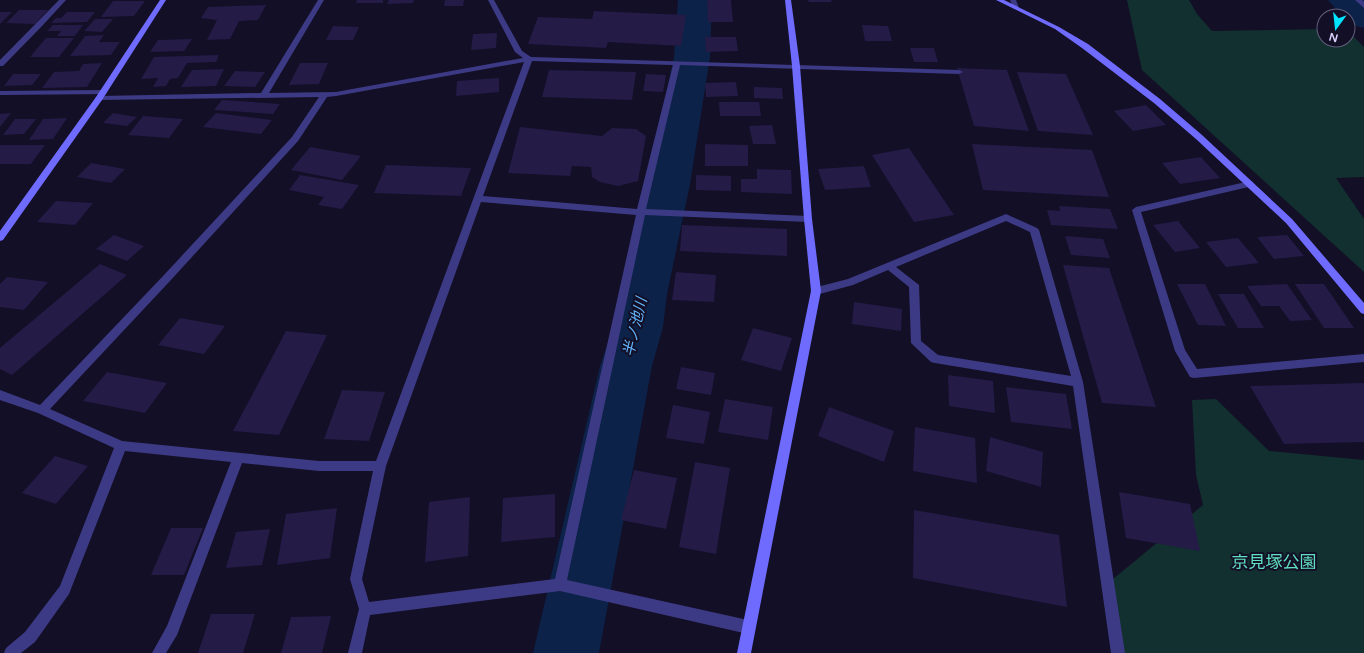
<svg xmlns="http://www.w3.org/2000/svg" width="1364" height="653" viewBox="0 0 1364 653" font-family="'Varela Round','Noto Sans JP',sans-serif">
<style>
.green{fill:#12302f}
.lines{fill:none;stroke-linecap:round;stroke-linejoin:round}
.river{fill:#0c2248;fill-rule:evenodd}
.building{fill:#241b47}
.street{fill:#3d3a85;fill-rule:evenodd}
.secondary{fill:#6f6bff;fill-rule:evenodd}
.labels{text-anchor:middle;dominant-baseline:central;stroke-width:4;stroke-linejoin:round;paint-order:stroke}
.water-label{font-size:15px;font-style:italic;fill:#62b6ff;stroke:#130f26}
.near-park-label{font-size:17px;fill:#5fe0c0;stroke:#130f26}
</style>
<rect width="100%" height="100%" fill="#130f26"/>
<path class="green" d="M1127,0H1189L1197,14L1212,31L1324,29V40H1348V31L1364,47V177L1336,178L1364,219V272L1142,70Z
M1216,399L1269,451L1364,460V653H1118L1107,584L1203,505L1196,475L1192,400Z"/>
<g class="lines">
<path class="river" d="M678,0H712L710,57L690,184L667,294L663,327L652,366L599,653H533L600,366L613,327L619,294L648,184L674,57Z
M1328,0H1364V28L1352,25L1348,22V16H1342Z"/>
</g>
<path class="building" d="M357,0H383V3H356Z
M389,0H414L413,3L387,4Z
M445,0H464L463,6H444Z
M707,0H731L733,22H708Z
M808,0H831L832,2H809Z
M113,1H145L134,16L101,17Z
M266,5L258,20L239,21L230,39L207,40L217,20L201,18L208,7Z
M19,10H48L35,24L6,23Z
M594,11L686,15L681,46L608,42L606,48L528,44L538,17L592,19Z
M0,12H12L0,24Z
M67,12H95L87,22L51,23L56,18H61Z
M95,19H113L102,32L84,31Z
M53,25H83L75,36H57L61,31H47Z
M862,25L888,26L892,41H865Z
M333,26L359,27L353,40H326Z
M497,33L496,48L471,50L473,34Z
M104,35L99,42H120L111,55L70,56L85,36Z
M705,37H736L738,51L706,52Z
M46,38H74L59,57H30Z
M192,39L184,51L150,52L158,40Z
M910,48H934L938,62H914Z
M219,55L216,62L187,63L178,78L170,79L166,86L153,87L158,78L141,79L154,57Z
M102,63L87,87L42,88L54,72L79,71L83,64Z
M300,63H328L319,84L289,85Z
M957,68L1007,70L1029,131L974,126Z
M224,69L216,86L181,87L192,70Z
M549,70L636,72L632,100L542,97Z
M235,71L265,72L255,87L224,86Z
M1017,72L1066,74L1093,135L1038,131Z
M13,74H41L32,85L4,86Z
M646,74L666,75L663,92L643,91Z
M499,78V92L456,96L457,81Z
M736,82L738,96L706,97L705,83Z
M754,87L782,88L783,99L754,98Z
M222,100L280,104L273,114L214,110Z
M719,102H759L761,116H720Z
M1146,105L1166,125L1133,131L1114,111Z
M11,113L0,127V114Z
M113,113L137,117L127,126L103,123Z
M216,113L272,120L261,134L203,127Z
M143,116L183,119L169,138L128,135Z
M67,118L53,139L29,140L43,119Z
M15,119H36L24,134L3,135Z
M772,125L776,144H753L749,126Z
M520,127L602,136L612,128L636,129L646,136L638,181L618,186L600,182L592,177L591,167L572,166L570,176L508,173Z
M705,144L748,145V166H705Z
M972,144L1092,150L1109,197L983,190Z
M0,145H45L31,164H0Z
M310,147L361,156L342,180L291,170Z
M909,148L954,215L914,222L872,155Z
M1201,157L1220,178L1180,184L1162,163Z
M91,163L125,169L111,183L77,177Z
M386,165L471,168L461,196L374,193Z
M864,166L871,187L825,190L818,169Z
M757,169L791,170L792,194L741,192V179H757Z
M300,175L359,185L342,209L318,205L324,197L289,190Z
M696,175L731,176V191L696,190Z
M56,201L93,203L75,225L37,222Z
M1059,206L1110,209L1118,229L1051,225L1047,210L1060,211Z
M1178,221L1200,248L1175,252L1153,225Z
M682,225L787,229V256L680,251Z
M114,235L144,246L127,261L96,249Z
M1287,235L1304,256L1274,259L1257,237Z
M1065,236L1103,239L1110,258L1071,255Z
M1238,238L1259,263L1226,267L1206,242Z
M100,264L127,275L12,375L0,369V348Z
M1063,265L1109,268L1156,407L1102,403Z
M676,272L716,275L714,302L672,300Z
M7,277L48,282L24,310L0,307V284Z
M1177,284H1205L1226,326L1198,325Z
M1287,284L1312,320L1290,321L1279,306H1261L1247,286Z
M1295,284H1324L1354,328H1324Z
M1218,294H1244L1264,328H1238Z
M854,302L902,309L901,331L852,324Z
M180,318L225,326L204,354L158,345Z
M753,328L792,338L781,371L741,360Z
M286,331L327,335L279,435L233,431Z
M681,367L715,373L711,395L676,389Z
M107,372L167,383L145,413L83,401Z
M948,375L993,381L995,413L949,406Z
M1364,383V442L1284,444L1250,386Z
M1006,387L1066,394L1072,429L1011,422Z
M342,390L385,392L369,441L324,439Z
M725,399L773,407L768,440L718,432Z
M673,405L710,412L704,444L666,438Z
M829,407L894,431L884,462L818,436Z
M915,427L975,438L977,483L913,471Z
M990,437L1043,452L1041,487L986,471Z
M55,456L88,466L56,504L22,493Z
M695,462L730,468L716,554L679,547Z
M634,470L677,478L666,529L621,520Z
M1119,492L1190,504L1200,551L1126,538Z
M555,494V537L501,542L503,498Z
M470,497L468,556L425,562L429,502Z
M337,508L330,558L277,565L286,514Z
M914,510L1059,535L1067,607L913,578Z
M171,528H203L184,575H151Z
M270,529L262,565L226,568L236,532Z
M211,614H255L243,653H198Z
M331,616L322,653H281L291,617Z"/>
<g class="lines">
<path class="street" d="M59,0H66L42,26L3,66H0V60Z
M318,0H324L269,93L336,92L523,58L515,52L488,0H494L522,51L531,57L959,70L963,72L959,74L680,65L646,209L808,216L812,219L808,222L645,215L567,580L748,620L753,622L755,627L753,632L748,634L560,591L370,615L362,653H348L359,609L350,579L373,471H319L242,463L177,635L166,653H152L167,626L231,462L125,451L69,594L35,642L21,653H4L6,648L25,632L60,586L114,448L38,413L0,400V390L40,405L164,275L292,137L319,97L99,100L95,98L99,96L261,93ZM532,61L673,65L637,209L483,196ZM524,62L376,461H319L122,441L50,409L170,281L298,141L327,97L336,96ZM481,202L636,215L555,579L369,602L362,579L386,466Z
M1010,0H1016L1019,8L1018,9H1014Z
M1355,0H1362L1364,2V8Z
M103,90L107,92L106,94L0,95V91Z
M1250,181L1253,182L1254,184L1253,186L1141,212L1185,350L1197,369L1364,354V362L1194,378L1190,377L1175,351L1132,210L1136,207Z
M1006,214L1037,228L1039,230L1083,382L1125,653H1111L1073,386L935,363L931,362L911,343L909,287L888,270L853,285L816,295L813,294L811,291L813,288L848,279ZM1006,221L1030,232L1071,376L938,355L921,341L919,285L896,267Z"/>
<path class="secondary" d="M160,0H166L102,100L3,240L0,241V231L96,97Z
M785,0H791L800,66L812,219L821,291L751,653H737L811,291L804,219L792,66Z
M996,0H1004L1059,27L1088,44L1160,99L1202,135L1292,219L1364,303V314L1361,313L1286,223L1196,139L1154,103L1082,48L1055,29Z"/>
</g>
<g class="labels">
<g class="water-label">
<text transform="translate(635 327) rotate(-77)">半ノ池川</text>
</g>
<g class="near-park-label">
<text x="1274" y="562">京見塚公園</text>
</g>
</g>
<g transform="translate(1336 28) rotate(195)"><circle r="19" fill="#130f26" stroke="#625e7d"/>
<path d="M0-3L7 15L0 10L-7 15Z" fill="#00e5ff"/>
<text y="-6" font-size="11" font-weight="bold" text-anchor="middle" fill="#d9d4ff">N</text>
</g>
</svg>
